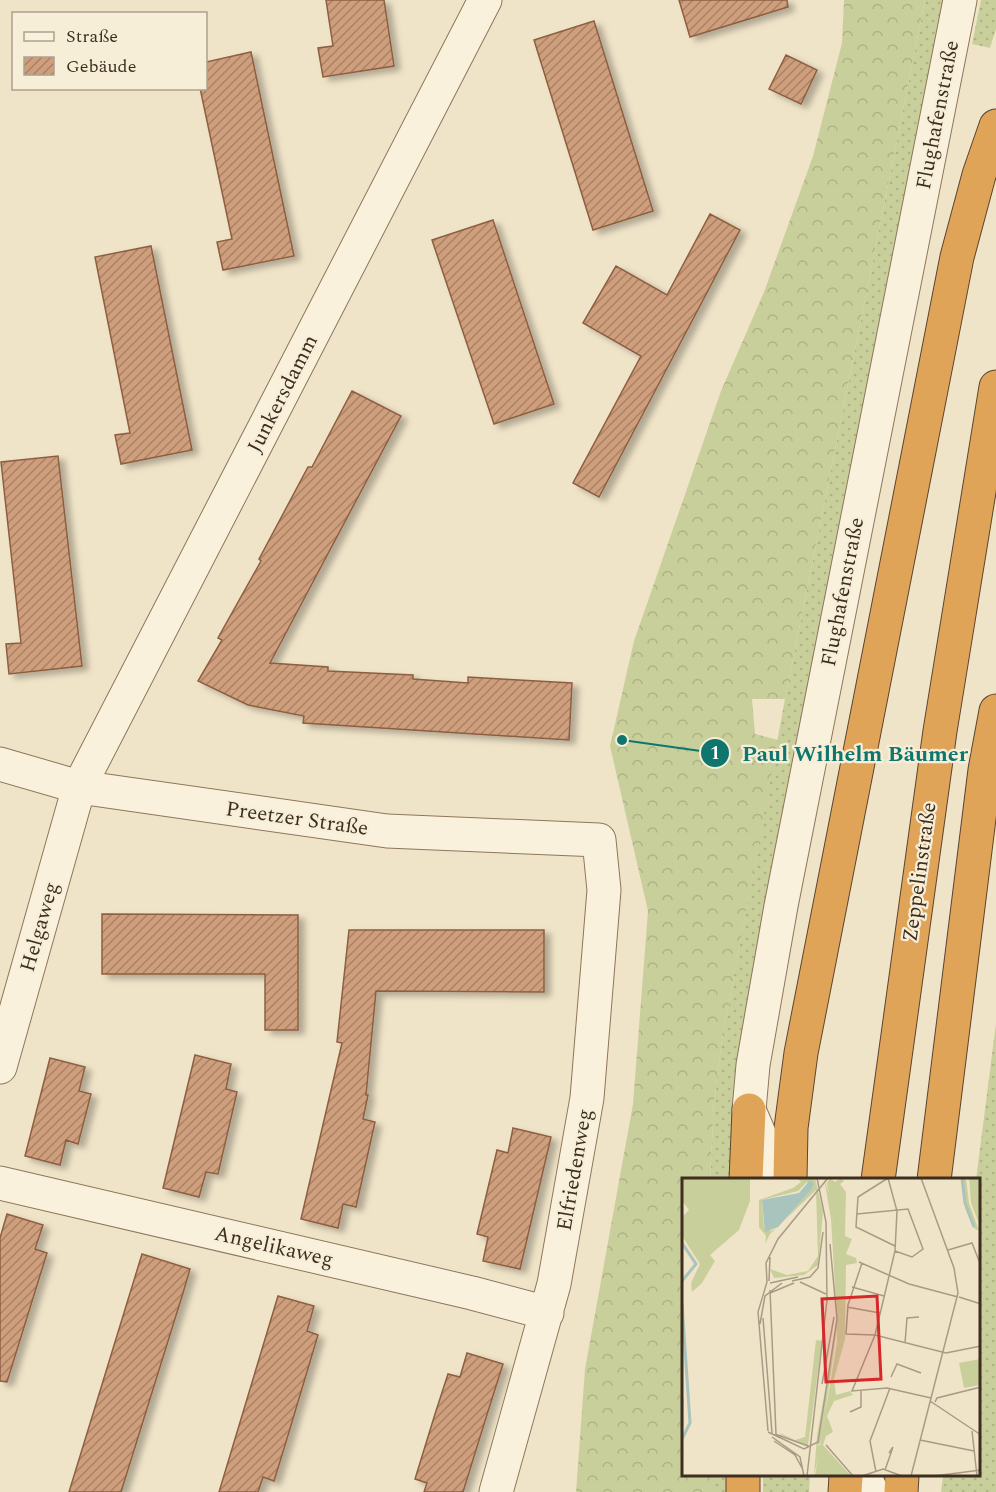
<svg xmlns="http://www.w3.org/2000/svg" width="996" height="1492" viewBox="0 0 996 1492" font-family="Spectral,serif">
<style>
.grass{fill:url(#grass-dots)}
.forest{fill:url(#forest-crowns)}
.building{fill:url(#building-hatch);stroke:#8d5f41;stroke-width:1.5;filter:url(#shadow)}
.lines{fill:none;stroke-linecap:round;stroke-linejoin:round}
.street-casing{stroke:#8d765c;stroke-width:35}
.highway-casing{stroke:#5b4430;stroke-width:35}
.street{stroke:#faf1dc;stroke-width:33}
.highway{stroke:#e0a458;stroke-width:33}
.labels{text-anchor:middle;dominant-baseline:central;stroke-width:4.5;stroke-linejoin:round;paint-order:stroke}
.street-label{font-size:21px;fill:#3d2e20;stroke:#f7eed8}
.inset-river{fill:none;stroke:#a9c4bc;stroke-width:3}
.inset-road{fill:none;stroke:#a89b85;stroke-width:1.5}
.view{fill:#d62828;fill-opacity:0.15;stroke:#d62828;stroke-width:3}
.inset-edge{fill:none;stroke:#3d2e20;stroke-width:3}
.leader{fill:none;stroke:#0f766e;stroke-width:2}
.callout-dot{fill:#0f766e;stroke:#f7eed8;stroke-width:2}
.mark-label{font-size:18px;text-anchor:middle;font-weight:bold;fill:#fff}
.callout-label{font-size:22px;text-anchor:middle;font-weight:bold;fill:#0f766e;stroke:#f7eed8;stroke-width:4.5;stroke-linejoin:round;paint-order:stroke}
</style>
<defs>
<pattern id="grass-dots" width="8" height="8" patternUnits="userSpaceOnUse" patternTransform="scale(1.5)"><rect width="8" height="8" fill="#c9cf9b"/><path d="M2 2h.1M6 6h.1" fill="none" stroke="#aeb285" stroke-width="1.8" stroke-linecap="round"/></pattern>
<pattern id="forest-crowns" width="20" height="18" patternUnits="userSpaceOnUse" patternTransform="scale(1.5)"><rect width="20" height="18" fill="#c9cf9b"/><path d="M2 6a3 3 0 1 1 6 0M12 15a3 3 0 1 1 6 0" fill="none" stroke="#aeb285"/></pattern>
<pattern id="building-hatch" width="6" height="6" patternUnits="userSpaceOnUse" patternTransform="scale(1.5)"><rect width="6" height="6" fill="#cf9f7d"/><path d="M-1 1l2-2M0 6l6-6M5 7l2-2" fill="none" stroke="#a98266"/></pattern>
<filter id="shadow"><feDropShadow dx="6" dy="4" stdDeviation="3" flood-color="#0004"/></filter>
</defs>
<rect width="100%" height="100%" fill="#f0e4c8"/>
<path class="grass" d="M925,0H944L747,1017L732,1120L731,1180H710L714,1102L722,1040L785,699Z
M981,0H996V29L990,48L972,44Z
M996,1023V1492H941L943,1476H980V1180H976Z
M714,1476H729V1492H714Z
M763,1476H810L809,1492H763Z"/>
<path class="forest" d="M844,0H925L785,699H752L755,734L778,740L722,1040L714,1102L710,1180H684V1476H714V1492H576L585,1369L633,1104L648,911L610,746L634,641L721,391L764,292L813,156L842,43Z"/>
<path class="building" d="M326,0H384L394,66L323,77L318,48L333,46Z
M679,0H787L788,7L690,37Z
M594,21L653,211L593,230L534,40Z
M251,52L294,256L223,270L217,242L232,239L200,88H206V62Z
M786,55L817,70L801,104L769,89Z
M710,214L740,230L599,497L573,483L641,356L583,323L616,266L667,295Z
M493,220L554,404L494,424L432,240Z
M151,246L192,450L121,464L115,435L130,433L95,257Z
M352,391L401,416L270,663L328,667V671L413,675V679L468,683V677L572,683L569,740L303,723L304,716L248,705L198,681L222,640L218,638L261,561L259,559L308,467H312Z
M58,456L82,666L9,674L6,644L21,643L1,462Z
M102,914L298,915V1030H265V974H102Z
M349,930H544V992L376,991L366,1095H368L363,1119L375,1122L356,1207L343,1204L338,1228L301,1219L342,1043L337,1042Z
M195,1055L231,1064L226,1089L237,1092L218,1174L206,1172L199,1197L163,1188Z
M50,1058L85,1067L79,1091L91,1094L78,1144L66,1140L60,1165L25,1156Z
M513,1128L551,1137L520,1269L483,1261L488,1237L477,1234L497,1150L508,1153Z
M7,1214L43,1225L35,1249L47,1253L7,1382L0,1381V1238Z
M142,1254L190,1269L183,1293L121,1492H69Z
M278,1296L314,1306L307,1331L318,1335L286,1442L274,1481L263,1477L258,1492H219Z
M467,1353L503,1364L485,1421L463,1492H424L427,1483L415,1479L435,1414L448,1374L460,1377Z"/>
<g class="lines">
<defs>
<path id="street" d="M0,764L79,787L387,831L599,840L604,890L587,1098L554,1284L496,1492
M0,1067L79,787L485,0
M779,1180L749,1110L753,1065L781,906L960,0
M0,1183L472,1293L547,1313
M864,1476L872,1492"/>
<path id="highway" d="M746,1180L749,1110
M790,1180L791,1128L801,1053L957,257L979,175L996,126
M878,1180L940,731L996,387
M934,1180L985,770L996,711
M743,1492V1476
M845,1492L846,1476
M901,1492L902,1476"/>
</defs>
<use href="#street" class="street-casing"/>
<use href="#highway" class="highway-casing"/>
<use href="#street" class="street"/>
<use href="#highway" class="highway"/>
</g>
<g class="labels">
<g class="street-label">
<text transform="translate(938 115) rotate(-79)">Flughafenstraße</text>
<text transform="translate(283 394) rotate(-63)">Junkersdamm</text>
<text transform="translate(843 592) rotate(-79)">Flughafenstraße</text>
<text transform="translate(297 819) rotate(8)">Preetzer Straße</text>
<text transform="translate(920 872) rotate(-82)">Zeppelinstraße</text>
<text transform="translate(40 927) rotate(-74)">Helgaweg</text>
<text transform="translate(575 1170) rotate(-80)">Elfriedenweg</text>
<text transform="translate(274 1247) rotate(13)">Angelikaweg</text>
</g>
</g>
<g transform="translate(682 1178)">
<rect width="298" height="298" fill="#f0e4c8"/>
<path d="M0,0H68V23L57,52L28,77L33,83L20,105L10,114L9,105L18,86L0,58V39L7,32L0,23ZM115,0H133L141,34L136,87L122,97L92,100L88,91L105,97L126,93L136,78L134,12L88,56L83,66L84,58L77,49V22L111,10L119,4ZM125,4L129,12L96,49L89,53L82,49L80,22L116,13ZM142,0L148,19L152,47L156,142L140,259L138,265L135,269L139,266L132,298L135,257L145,201L136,267L155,141L149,41ZM287,0H292L298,48L289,25ZM134,162L140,163L126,268L99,257L98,255L113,262L123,259Z" fill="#c9cf9b" fill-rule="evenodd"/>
<path d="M148,0L153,4L159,0L162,3L158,6L164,14L163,58L170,61L164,76L174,80L175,85L164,87L163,161L152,201L154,217L168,213L171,217L152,223L145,238L151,254L144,258L141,267L169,298H133L155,164L152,47L145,5ZM280,0H284L287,25L297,53L292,50L283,30Z" fill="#c9cf9b"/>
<path d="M292,0H298V40L292,15ZM298,181V207L282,210L277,185Z" fill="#c9cf9b"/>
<path d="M128,2L132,6L129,12L96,49L83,54L80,22L117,15Z" fill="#a9c4bc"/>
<path class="inset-river" d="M280,0L283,25L292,49M0,65L14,86L0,103M0,126L8,245L0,261M0,219V249"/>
<path class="inset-road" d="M206,0L215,33L213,73L193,157L170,213L205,210L249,220M206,0L176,19L174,49L213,68M175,36L226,31L241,71L230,79L213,73M148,66L155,141M266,72L290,65L299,88M177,84L227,106L276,119M180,85L166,127L164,156L193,157L264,175L299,168M87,103L88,79M110,103L128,99L136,90L141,54M118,104L144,116M88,105L116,99M170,109L202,118M88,112L94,256M88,115L112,105M277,119L299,126M165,129L198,135M81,140L90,255M78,146L83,118L100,105M223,165L225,140L237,139M209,199L215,186L239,195M140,206L152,139M248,223L299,257M253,224L255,220L299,209M168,234L179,229V213M86,253L76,134L85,104L84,85L96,61L146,0M290,253L295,298M86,254L122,271L136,264L155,141M93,256L129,269M90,259L118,279L122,298M238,262L292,273M92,263L113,277L120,290M144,267L171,298M203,292L211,269L207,275M194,294L188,263L208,210M125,298L145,122L144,44L135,0M180,298L201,291L220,298M229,298L276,115L272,90L239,0M252,298L299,292"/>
<path class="view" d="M195,118L199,201L144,204L140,121Z"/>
<rect width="298" height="298" class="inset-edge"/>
</g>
<path class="leader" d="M622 740L715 753"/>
<g class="callout-dot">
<circle cx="622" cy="740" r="6"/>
<circle cx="715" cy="753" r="15"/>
</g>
<g class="mark-label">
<text x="715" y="759">1</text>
</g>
<g class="callout-label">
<text x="855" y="761">Paul Wilhelm Bäumer</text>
</g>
<rect x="12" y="12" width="195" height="78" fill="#f7eed8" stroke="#ada18e" stroke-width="1.5"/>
<rect x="24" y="32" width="30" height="9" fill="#faf1dc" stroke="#ada18e" stroke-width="1.5"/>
<text x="66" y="42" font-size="18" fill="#3d2e20">Straße</text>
<rect x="24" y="57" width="30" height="18" fill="url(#building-hatch)" stroke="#ada18e" stroke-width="1.5"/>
<text x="66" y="72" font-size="18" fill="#3d2e20">Gebäude</text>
</svg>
